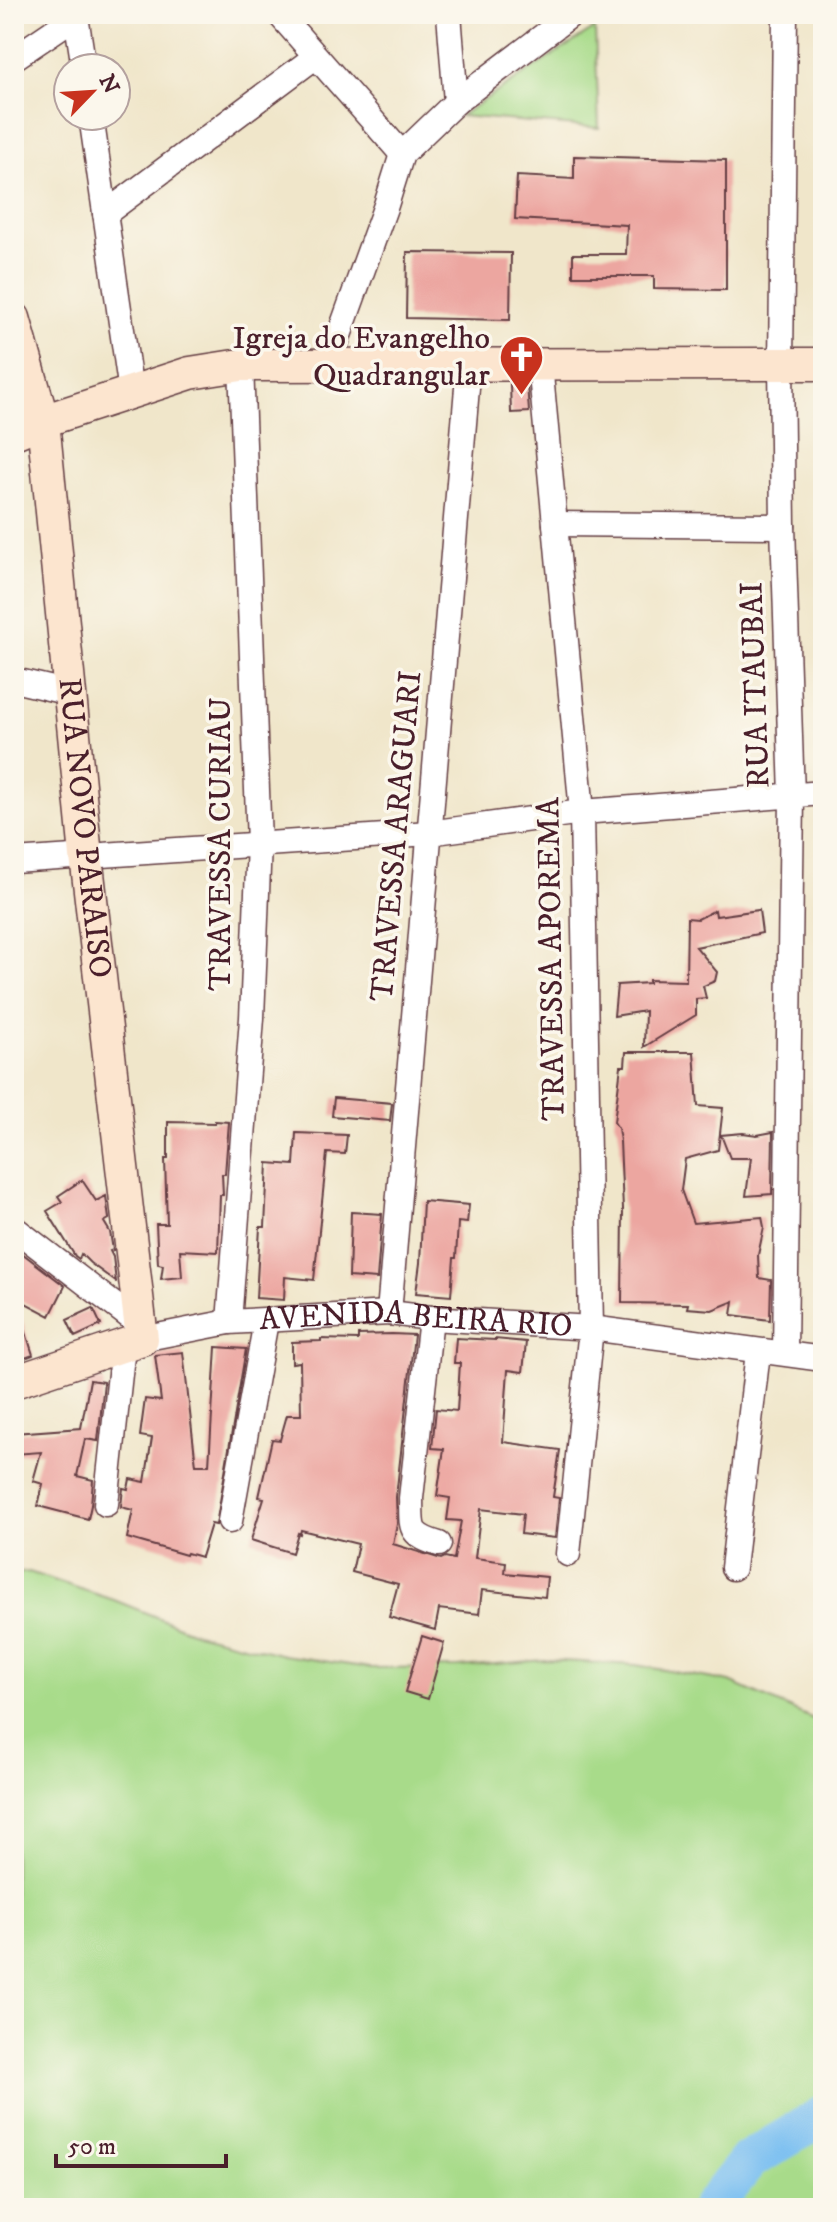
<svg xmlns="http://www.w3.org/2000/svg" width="837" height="2222" viewBox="0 0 837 2222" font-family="'IM FELL DW Pica',serif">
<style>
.green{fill:#a8db8a;stroke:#797d5a;stroke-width:2}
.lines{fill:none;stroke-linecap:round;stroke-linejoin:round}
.river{stroke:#7abff1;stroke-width:40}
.building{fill:#eca6a0}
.street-casing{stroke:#633d43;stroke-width:27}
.secondary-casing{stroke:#633d43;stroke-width:35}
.street{stroke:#fff;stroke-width:24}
.secondary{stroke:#fce5cf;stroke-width:32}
.labels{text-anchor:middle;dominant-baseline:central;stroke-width:7;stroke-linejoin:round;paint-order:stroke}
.poi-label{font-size:32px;fill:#4a1f2b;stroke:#fbf7ec;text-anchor:end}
.street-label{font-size:32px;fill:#4a1f2b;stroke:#fbf7ec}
</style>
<rect width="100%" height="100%" fill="#fbf7ec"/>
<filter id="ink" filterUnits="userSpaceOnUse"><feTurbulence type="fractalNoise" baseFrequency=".0125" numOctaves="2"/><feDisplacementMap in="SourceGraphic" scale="16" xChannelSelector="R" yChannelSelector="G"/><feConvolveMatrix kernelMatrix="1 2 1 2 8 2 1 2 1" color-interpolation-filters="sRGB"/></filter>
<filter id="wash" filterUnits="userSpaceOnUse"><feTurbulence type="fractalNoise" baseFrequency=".006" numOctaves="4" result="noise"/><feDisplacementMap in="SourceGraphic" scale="32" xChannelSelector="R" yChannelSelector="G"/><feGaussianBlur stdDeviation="1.8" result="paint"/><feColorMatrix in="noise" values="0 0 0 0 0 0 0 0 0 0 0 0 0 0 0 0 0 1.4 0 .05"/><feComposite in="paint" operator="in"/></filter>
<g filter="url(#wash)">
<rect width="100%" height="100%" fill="#f0e6ca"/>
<path class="green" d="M595,28L599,128L460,116Z
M29,1572L114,1600L196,1633L284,1655L370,1668L459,1667L545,1660L636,1665L730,1682L811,1718L823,1725V2208H14V1574Z"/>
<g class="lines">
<path class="river" d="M711,2208L749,2160L823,2116"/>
</g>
<g id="blocks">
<path class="building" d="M574,156L726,160V290L654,289V276H573V254H626L627,225L515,219L517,176L574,179Z
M407,252L511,253L510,320L406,318Z
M510,384H527L529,412L511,413Z
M715,910L716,916L759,910L762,933L696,947L717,972L715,981L703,986L706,998L696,999V1015L644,1047L645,1011L614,1016L617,985L649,983V980L686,981L687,918L698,919Z
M626,1052H694L698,1106L723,1108L718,1150L685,1159L681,1190L693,1223L762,1217L764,1227L758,1255L759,1278L771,1280L770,1320L732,1315L734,1301L712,1310L687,1308L688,1304L622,1303L623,1209L620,1141L618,1128L614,1122L621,1066H625Z
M334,1098L392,1103L390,1121L332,1116Z
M215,1121L229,1122L225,1174H222L223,1195H220L218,1252L180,1250L182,1277L161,1279L163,1265L158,1264L156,1224H167L165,1159H168V1122L215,1123Z
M773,1132L772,1194L746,1196L751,1158H730L721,1135L743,1133L757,1135Z
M296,1133L347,1135L345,1154L327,1153L314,1280L285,1277L284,1300L256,1298L260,1227H265L268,1163L294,1165Z
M82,1180L96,1201L106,1196L109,1219L104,1222L110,1232L113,1250L110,1251L113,1257L116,1282L90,1263L81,1254L79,1259L75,1256L47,1211L62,1202L58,1196Z
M423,1201L469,1205L467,1223L458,1222L456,1258H454L451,1296L416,1293L420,1263Z
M351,1212L382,1214L377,1279L349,1277Z
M14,1247L65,1286L50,1316L14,1297Z
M14,1307H18L33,1355L14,1362Z
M93,1308L101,1325L75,1337L67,1320Z
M392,1334L414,1335L396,1497L397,1524L393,1544L441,1559L445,1557L454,1559L461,1521L447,1520L450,1498L437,1496L444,1449L432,1448L436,1409L457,1411L460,1363H454L456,1338L495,1340V1339L526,1342L523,1372L508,1370L503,1442L560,1450L553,1497L559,1498L555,1538L521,1534L523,1514L481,1509L475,1558L506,1562L505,1573L547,1577L545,1597L482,1590L479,1614L439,1609L435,1630L389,1617L398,1584L352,1572L358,1544L301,1530L300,1534L298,1533L292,1553L251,1540L264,1498L259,1497L272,1439L280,1440L287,1415H301L300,1362L292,1363V1342L321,1341V1339L358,1340V1335Z
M216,1347L246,1349L216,1525L211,1524L201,1557L187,1553L186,1555L127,1538L133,1510L121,1507L123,1488L128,1489L130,1479L145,1482L152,1438L140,1436L145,1399L161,1401L155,1355L183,1352L196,1465H209Z
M90,1380L104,1382L98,1441L85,1439L77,1476L93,1480L91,1505L88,1519L38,1506L43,1484L33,1481L41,1452L14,1454V1433L81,1428Z
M422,1636L444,1643L428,1699L405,1692Z"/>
</g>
</g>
<g filter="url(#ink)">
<use href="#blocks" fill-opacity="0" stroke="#633d43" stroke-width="2"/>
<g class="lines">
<defs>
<g id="street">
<path d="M279,14L402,154"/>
<path d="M449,14L456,102"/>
<path d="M785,14L781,364L783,526L792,796L785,1353"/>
<path d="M76,16L84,68"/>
<path d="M14,58L79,14"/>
<path d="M91,116L131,392"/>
<path d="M105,214L315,57"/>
<path d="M540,364L582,812L591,1328L568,1554"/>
<path d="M328,366L386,205L402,154L456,102L572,14"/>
<path d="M555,524L783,526"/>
<path d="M14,680L70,693"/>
<path d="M14,861L429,833L582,812L823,793"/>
<path d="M14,1228L139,1324"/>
<path d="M389,1313L469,364"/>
<path d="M431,1318L411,1498C412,1528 407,1534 439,1544"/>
<path d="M229,1322L252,1018L259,843L241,365"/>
<path id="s1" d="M142,1339L229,1322L389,1313L431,1318L591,1328L823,1359"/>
<path d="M106,1504L123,1346"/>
<path d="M230,1521L266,1321"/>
<path d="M733,1568L758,1352"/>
</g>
<g id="secondary">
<path id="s2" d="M14,318L43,421L86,856L142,1339L14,1382"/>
<path d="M14,433L43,421L190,373L241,365L823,364"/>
</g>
</defs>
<use href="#street" class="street-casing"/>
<use href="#secondary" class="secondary-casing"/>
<use href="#street" class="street"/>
<use href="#secondary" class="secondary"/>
</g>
</g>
<defs>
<symbol id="church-pin" viewBox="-11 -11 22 30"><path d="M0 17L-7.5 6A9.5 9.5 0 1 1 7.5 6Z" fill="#c8321e" stroke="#fbf7ec"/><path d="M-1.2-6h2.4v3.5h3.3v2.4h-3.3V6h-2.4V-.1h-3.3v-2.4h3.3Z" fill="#fff"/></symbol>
</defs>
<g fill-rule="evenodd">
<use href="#church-pin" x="496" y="332" width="51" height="69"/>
</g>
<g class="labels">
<g class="poi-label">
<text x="490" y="339">Igreja do Evangelho<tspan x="490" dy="37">Quadrangular</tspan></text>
</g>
<g class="street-label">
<text transform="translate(756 685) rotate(-92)">RUA ITAUBAI</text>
<text stroke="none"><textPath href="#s2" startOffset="516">RUA NOVO PARAISO</textPath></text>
<text transform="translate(397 836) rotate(-85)">TRAVESSA ARAGUARI</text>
<text transform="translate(221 844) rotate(-90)">TRAVESSA CURIAU</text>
<text transform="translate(552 959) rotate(-91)">TRAVESSA APOREMA</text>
<text stroke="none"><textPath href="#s1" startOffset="276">AVENIDA BEIRA RIO</textPath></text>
</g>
</g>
<rect width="837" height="2222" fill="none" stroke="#fbf7ec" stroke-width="48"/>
<g transform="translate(92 92) rotate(65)"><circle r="38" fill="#fbf7ec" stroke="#b4a19f" stroke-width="2"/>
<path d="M0-6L14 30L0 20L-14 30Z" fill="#c8321e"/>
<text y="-12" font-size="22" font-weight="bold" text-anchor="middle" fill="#4a1f2b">N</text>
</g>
<path d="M56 2154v12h170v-12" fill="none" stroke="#4a1f2b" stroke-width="4"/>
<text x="68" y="2154" font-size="24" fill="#4a1f2b" stroke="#fbf7ec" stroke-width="6" paint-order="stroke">50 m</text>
</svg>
